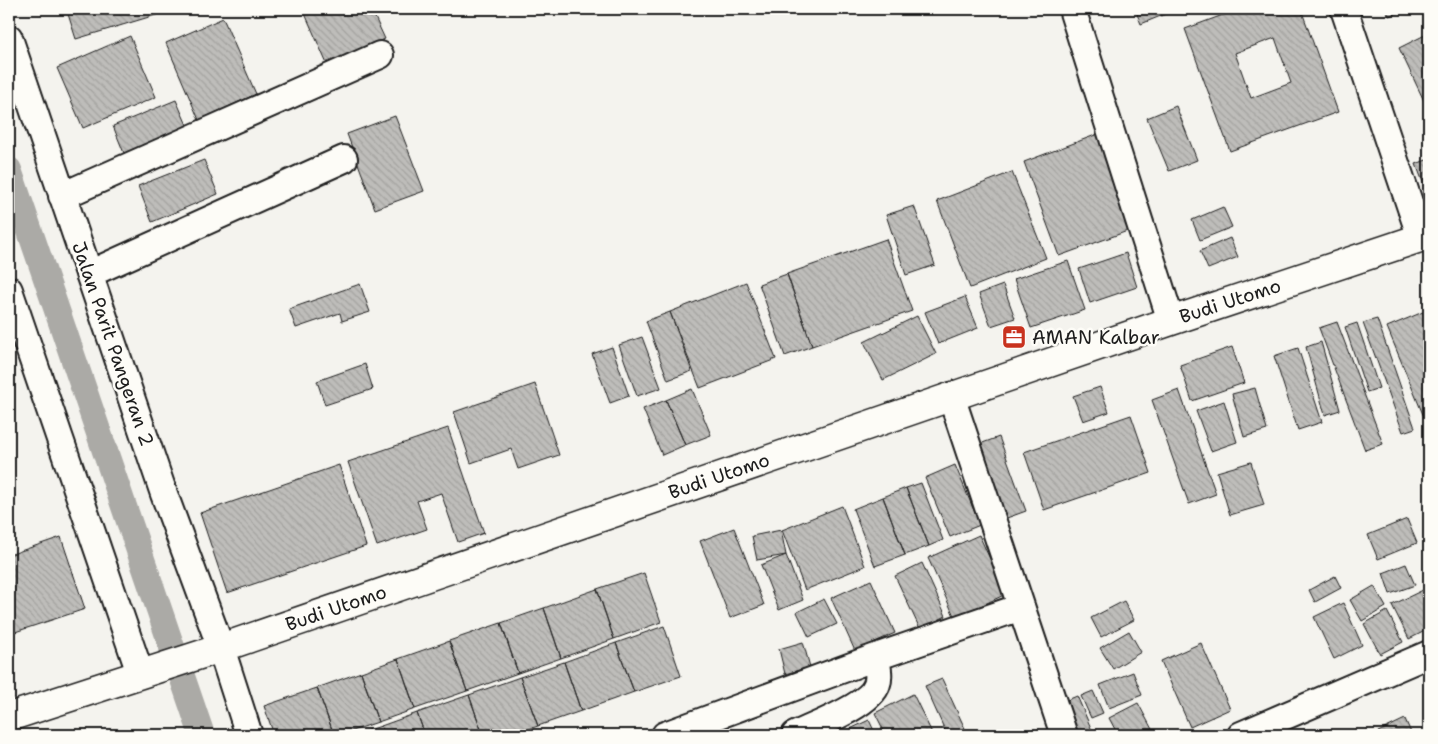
<svg xmlns="http://www.w3.org/2000/svg" width="1438" height="744" viewBox="0 0 1438 744" font-family="'Shantell Sans',sans-serif">
<style>
.lines{fill:none;stroke-linecap:round;stroke-linejoin:round}
.canal{stroke:#abaaa6;stroke-width:26}
.building{fill:url(#building-back-hatch);stroke:#1c1c1c;fill-rule:evenodd}
.street-casing{stroke:#1c1c1c;stroke-width:30}
.secondary-casing{stroke:#1c1c1c;stroke-width:31}
.street{stroke:#fdfcf7;stroke-width:26}
.secondary{stroke:#fdfcf7;stroke-width:28}
.labels{text-anchor:middle;dominant-baseline:central;stroke-width:5;stroke-linejoin:round;paint-order:stroke}
.street-label{font-size:19px;fill:#1c1c1c;stroke:#fdfcf7}
.poi-label{font-size:19px;fill:#1c1c1c;stroke:#fdfcf7;text-anchor:start}
</style>
<defs>
<pattern id="building-back-hatch" width="6" height="6" patternUnits="userSpaceOnUse" patternTransform="scale(1.25)"><rect width="6" height="6" fill="#bebdba"/><path d="M-1 5l2 2M0 0l6 6M5-1l2 2" fill="none" stroke="#a3a29f"/></pattern>
</defs>
<rect width="100%" height="100%" fill="#f4f3ee"/>
<filter id="ink" filterUnits="userSpaceOnUse"><feTurbulence type="fractalNoise" baseFrequency=".02" numOctaves="2"/><feDisplacementMap in="SourceGraphic" scale="10" xChannelSelector="R" yChannelSelector="G"/><feConvolveMatrix kernelMatrix="1 2 1 2 8 2 1 2 1" color-interpolation-filters="sRGB"/></filter>
<g filter="url(#ink)">
<g class="lines">
<path class="canal" d="M9,170L202,735"/>
</g>
<path class="building" d="M75,9H169V11L76,39L67,11Z
M303,9H371L385,39L327,64Z
M1135,9H1166L1168,13L1141,24Z
M1166,9H1180L1168,13Z
M1239,9H1301L1338,112L1230,151L1185,29ZM1275,38L1291,83L1251,98L1235,53Z
M1386,9H1408L1389,16Z
M223,18L256,94L199,120L166,43Z
M1429,33V104L1426,105L1399,48Z
M130,36L156,97L83,128L57,68Z
M176,100L190,132L126,158L113,126Z
M1176,106L1197,160L1169,171L1147,118Z
M395,116L424,191L375,209L347,134Z
M1098,134L1133,229L1059,256L1024,162Z
M1429,159V183L1424,185L1416,164Z
M204,160L218,194L152,222L138,186Z
M1012,172L1046,258L970,288L937,201Z
M914,206L935,265L906,275L886,215Z
M1223,207L1232,227L1200,240L1192,220Z
M1230,238L1238,257L1208,269L1200,251Z
M886,239L912,311L812,346L787,274Z
M1126,253L1137,287L1090,303L1079,269Z
M1068,261L1085,310L1031,328L1014,279Z
M787,274L812,346L785,356L759,284Z
M746,282L776,359L700,388L670,312Z
M360,284L370,312L342,321L340,313L296,328L289,309Z
M1003,285L1015,318L991,326L979,294Z
M965,297L978,328L938,344L925,312Z
M670,312L692,371L668,380L646,321Z
M1423,312L1429,326V429L1387,327Z
M917,316L936,354L883,380L864,342Z
M1377,319L1415,428L1403,432L1363,323Z
M1337,322L1383,444L1365,450L1319,328Z
M1357,323L1379,388L1367,392L1345,327Z
M642,337L661,388L637,396L619,345Z
M1321,342L1340,410L1325,415L1306,347Z
M612,347L629,396L610,403L592,354Z
M1232,347L1244,383L1192,401L1180,365Z
M1298,348L1322,422L1298,430L1274,356Z
M365,364L373,389L325,405L317,381Z
M535,384L559,455L518,469L511,449L471,463L454,412Z
M1100,387L1109,412L1083,421L1073,396Z
M1255,388L1267,430L1244,437L1232,394Z
M692,389L711,435L685,445L666,400Z
M1179,390L1216,494L1189,504L1152,400Z
M666,400L685,445L662,455L643,409Z
M1224,401L1237,442L1211,451L1196,411Z
M1131,415L1151,473L1044,510L1024,452Z
M448,428L484,533L458,542L441,493L417,501L427,529L377,546L348,462Z
M999,437L1026,511L1004,519L977,445Z
M1251,462L1264,505L1230,515L1217,472Z
M339,465L366,546L227,593L200,513Z
M955,465L980,525L950,537L925,478Z
M921,483L943,540L929,546L906,488Z
M906,488L929,546L905,555L883,497Z
M883,497L905,555L875,566L853,509Z
M842,506L865,566L805,590L782,530Z
M1407,519L1417,543L1378,559L1368,535Z
M734,528L764,605L730,618L700,541Z
M781,530L786,555L757,560L752,536Z
M979,535L1006,594L955,618L928,558Z
M61,537L85,609L9,634V555Z
M786,555L803,600L779,610L761,565Z
M922,563L946,616L920,629L895,576Z
M1406,564L1415,585L1390,594L1383,573Z
M644,573L661,622L614,639L597,589Z
M1335,576L1341,588L1315,602L1309,590Z
M871,580L895,633L855,651L831,598Z
M1374,586L1386,607L1362,621L1350,600Z
M597,589L614,639L561,658L544,608Z
M1423,590L1429,602V629L1409,639L1392,605Z
M824,599L837,624L809,637L797,612Z
M1124,601L1134,620L1101,637L1091,618Z
M1343,603L1362,645L1334,659L1314,617Z
M544,608L561,658L518,673L501,623Z
M1387,611L1403,642L1380,654L1364,624Z
M501,623L518,673L467,691L449,641Z
M664,626L681,676L634,692L616,643Z
M1129,631L1141,652L1113,669L1100,648Z
M449,641L467,691L415,709L398,659Z
M803,642L810,667L785,674L779,649Z
M616,643L634,692L581,711L564,662Z
M1201,643L1230,709L1190,727L1161,661Z
M398,659L415,709L378,722L361,672Z
M564,662L581,711L538,726L520,677Z
M361,672L378,722L340,735H334L317,688Z
M1133,672L1142,695L1109,708L1100,685Z
M520,677L538,726L512,735H483L469,695Z
M942,679L968,735H947L925,686Z
M317,688L334,735H274L264,706Z
M1093,691L1103,713L1091,718L1081,696Z
M913,694L933,735H886L875,713Z
M469,695L483,735H425L417,713Z
M1077,696L1094,735H1073L1060,703Z
M1138,703L1155,735H1118L1109,718Z
M417,713L425,735H384L381,726Z
M1405,719L1412,735H1380L1378,732Z
M869,720L876,735H846L844,732Z
M381,726L384,735H354Z
M1034,730L1036,735H1023Z"/>
<g class="lines">
<defs>
<path id="street" d="M1072,9L1171,321
M1344,9L1421,238
M9,38L164,494L221,648L249,735
M62,196L380,55
M89,274L344,159
M9,290L140,673
M951,396L1064,735
M665,735L876,657L1021,607
M795,735C814,726 871,705 877,684C880,677 877,664 876,657
M1241,735L1429,654"/>
<path id="secondary" d="M9,717L221,648L1171,321L1429,235"/>
</defs>
<use href="#street" class="street-casing"/>
<use href="#secondary" class="secondary-casing"/>
<use href="#street" class="street"/>
<use href="#secondary" class="secondary"/>
</g>
</g>
<defs>
<symbol id="office-square" viewBox="-11 -11 22 22"><rect x="-9" y="-9" width="18" height="18" rx="4" fill="#c8321e" stroke="#fdfcf7"/><path d="M-6-3h4V-5.5h4V-3h4V5H-6ZM-1-4.5V-3h2v-1.5ZM-6 0V1H6V0Z" fill="#fff"/></symbol>
</defs>
<g fill-rule="evenodd">
<use href="#office-square" x="1000" y="323" width="28" height="28"/>
</g>
<g class="labels">
<g class="street-label">
<text transform="translate(1230 301) rotate(-18)">Budi Utomo</text>
<text transform="translate(113 344) rotate(71)">Jalan Parit Pangeran 2</text>
<text transform="translate(719 476) rotate(-19)">Budi Utomo</text>
<text transform="translate(336 608) rotate(-19)">Budi Utomo</text>
</g>
<g class="poi-label">
<text x="1032" y="337">AMAN Kalbar</text>
</g>
</g>
<rect width="1438" height="744" fill="none" stroke="#fdfcf7" stroke-width="30"/>
<rect x="15" y="15" width="1408" height="714" fill="none" stroke="#1c1c1c" stroke-width="2" filter="url(#ink)"/>
</svg>
